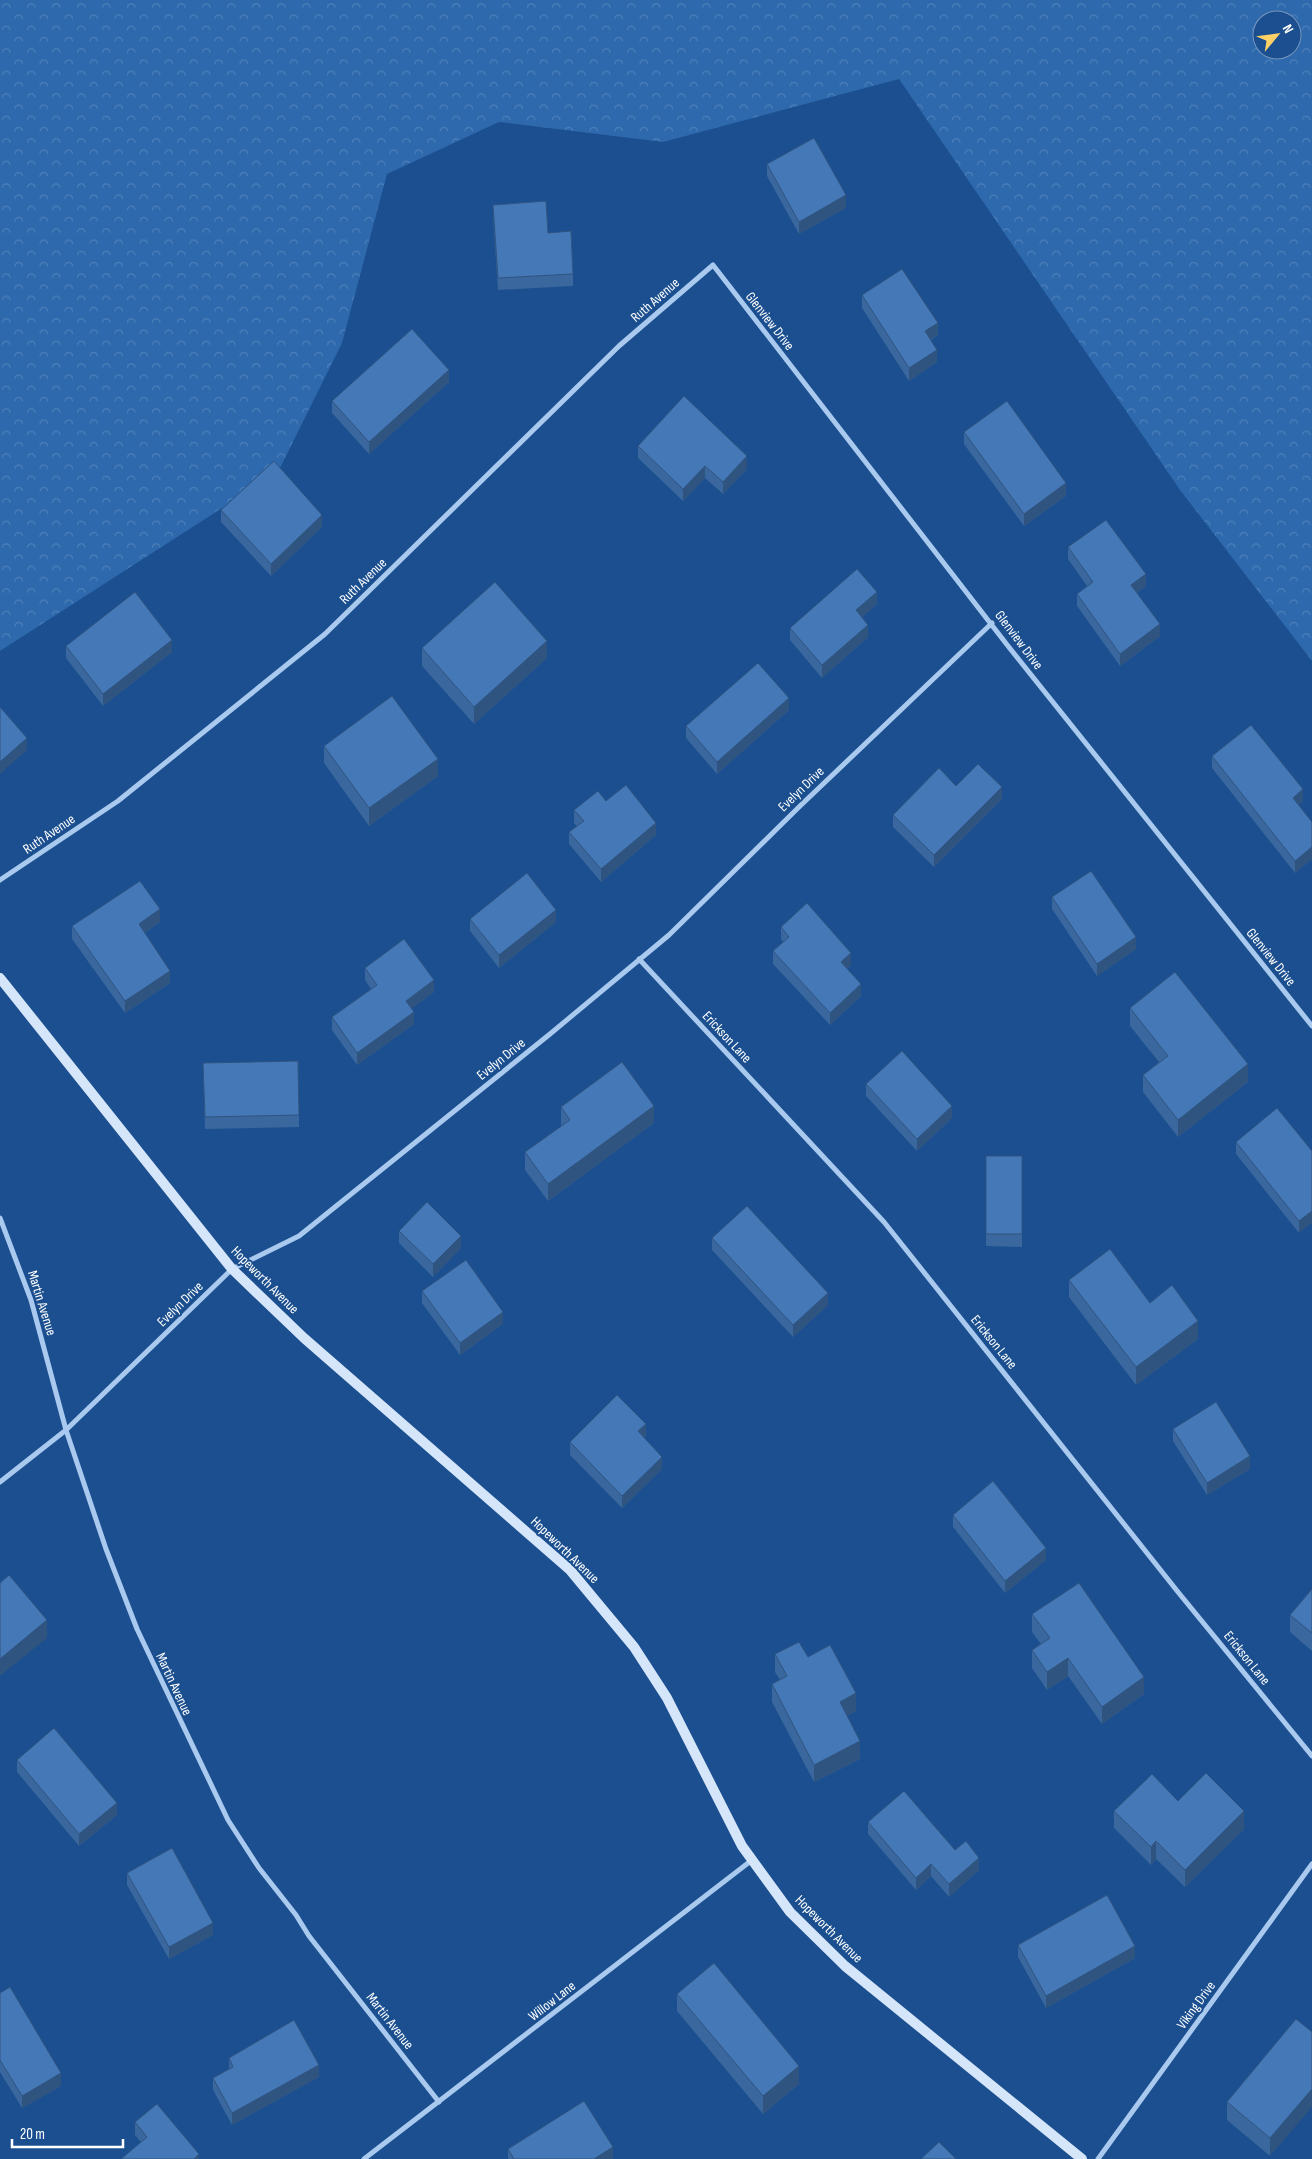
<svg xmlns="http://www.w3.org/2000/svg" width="1312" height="2159" viewBox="0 0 1312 2159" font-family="'Sofia Sans Condensed',sans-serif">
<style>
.forest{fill:url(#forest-crowns);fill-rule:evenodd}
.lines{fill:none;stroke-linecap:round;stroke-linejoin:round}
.street{stroke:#a9c9ee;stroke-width:5}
.secondary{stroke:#d6e6fa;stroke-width:10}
.wall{fill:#3a679d}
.shaded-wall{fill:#305480}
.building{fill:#4478b7;stroke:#305480}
.labels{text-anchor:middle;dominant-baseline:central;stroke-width:4;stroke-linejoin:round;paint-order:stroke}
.street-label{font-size:14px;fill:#fff;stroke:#1b4f8f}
</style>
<defs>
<pattern id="forest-crowns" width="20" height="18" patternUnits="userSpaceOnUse" patternTransform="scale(1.25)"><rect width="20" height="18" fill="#2e69ad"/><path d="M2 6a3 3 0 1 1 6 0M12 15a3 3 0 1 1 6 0" fill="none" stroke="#4d80b9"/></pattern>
</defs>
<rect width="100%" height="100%" fill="#1b4f8f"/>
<path class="forest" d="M0,0H1312V661L1180,490L899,79L663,142L499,122L387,174L342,343L278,472L0,651ZM1262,20H1292V50H1262Z"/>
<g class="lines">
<path class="street" d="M0,880L118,801L325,634L619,346L713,265L1008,646L1312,1026
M639,959L884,1222L1178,1592L1312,1756
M0,1218L31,1300L66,1430L106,1549L137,1629L228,1820L259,1868L296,1915L309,1936L439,2102
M0,1482L66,1430L232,1269L299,1236L550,1034L669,935L800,806L992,623
M364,2159L752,1860
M1098,2159L1312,1864"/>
<path class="secondary" d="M0,978L232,1269L304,1338L570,1570L634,1647L667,1698L742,1846L790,1912L845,1966L1082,2159"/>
</g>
<path class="wall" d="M767,164L846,208L799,234L767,176Z
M493,205L548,233L573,274V286L498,290L493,217Z
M862,295L938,335L931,340L937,362L909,381L862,308Z
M449,382L369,454L332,413V401Z
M964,432L1066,496L1024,526L964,444Z
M638,446L747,469L723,494L705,478L683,501L638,458Z
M221,510L322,527L271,576L221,522Z
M1068,547L1146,586L1137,593L1160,636L1120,666L1077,606V594L1087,586L1068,559Z
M877,604L862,617L868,637L822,678L790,640V628Z
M66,646L172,652L103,706L66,658Z
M422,648L547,658L474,724L422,666Z
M789,710L717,774L686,738V726Z
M324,746L438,776L369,826L324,763Z
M1212,756L1303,801L1298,805L1312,822V859L1295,873L1212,768Z
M956,786L1002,799L934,867L893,827V815Z
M606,801L656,835L601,882L569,844V832L577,826L574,823V810Z
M1052,897L1136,949L1097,976L1052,909Z
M470,919L556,922L499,968L470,931Z
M160,922L145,933L170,983L125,1013L72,939V926Z
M781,927L851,965L847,969L861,996L830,1025L773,964V951L783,942L781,939Z
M365,968L434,992L412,1008L414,1024L357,1065L332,1030V1017L371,989L365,980Z
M1130,1008L1248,1082L1178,1137L1143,1092V1075L1159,1062L1130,1026Z
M203,1063L299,1115V1127L205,1129Z
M866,1084L952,1118L917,1151L866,1096Z
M561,1107L654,1123L548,1201L525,1170V1152L561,1126Z
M1236,1142L1312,1151L1299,1233L1236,1154Z
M986,1156H1022V1247L986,1246Z
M399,1231L461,1248L433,1277L399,1243Z
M712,1238L828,1305L793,1337L712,1250Z
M1069,1280L1150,1303L1198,1339L1136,1385L1069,1297Z
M422,1291L503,1324L460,1355L422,1303Z
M1173,1429L1250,1469L1207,1495L1173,1441Z
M646,1436L644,1437L662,1469L622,1508L570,1455V1442Z
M953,1515L1046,1560L1005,1593L953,1527Z
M1312,1589V1651L1290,1632V1615Z
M1032,1614L1144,1694L1102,1724L1068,1676L1047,1690L1032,1668V1650L1041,1644L1032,1632Z
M775,1654L808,1657L856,1711L847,1716L860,1759L814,1782L772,1702V1684L780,1680L775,1672Z
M17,1760L117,1815L79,1846L17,1772Z
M1178,1801L1244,1829L1185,1887L1156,1859L1151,1865L1114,1828V1811Z
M868,1822L955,1850L979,1870L949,1897L931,1876L916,1890L868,1834Z
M127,1873L213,1935L169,1959L127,1885Z
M1018,1945L1135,1958L1046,2008L1018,1957Z
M0,1993L61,2086L22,2108L0,2072Z
M677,1994L799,2084L763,2114L677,2011Z
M1296,2019L1270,2156L1227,2120V2102Z
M229,2058L319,2077L232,2125L213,2090V2078L229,2069Z
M135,2122L199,2159L141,2142L135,2135Z
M508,2149L613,2159H508Z"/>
<path class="shaded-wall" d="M846,195V208L799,234V222Z
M938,323V335L925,343V331Z
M937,350V362L909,381V368Z
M449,370V382L369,454V442Z
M747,456V469L723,494V482Z
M705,466V478L683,501V489Z
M1066,483V496L1024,526V514Z
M322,515V527L271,576V564Z
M1146,574V586L1131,597V585Z
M877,592V604L856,623V610Z
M1160,624V636L1120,666V654Z
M868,625V637L822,678V665Z
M172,640V652L103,706V694Z
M547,641V658L474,724V707Z
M789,698V710L717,774V762Z
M27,738V750L0,774V762Z
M438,759V776L369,826V808Z
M1002,787V799L934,867V855Z
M1303,789V801L1293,810V798Z
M656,823V835L601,882V869Z
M1312,847V859L1295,873V861Z
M160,909V922L139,937V924Z
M556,910V922L499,968V955Z
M1136,937V949L1097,976V964Z
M851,953V965L841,974V962Z
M170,971V983L125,1013V1001Z
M434,980V992L406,1013V1001Z
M861,984V996L830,1025V1013Z
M414,1012V1024L357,1065V1053Z
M1248,1064V1082L1178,1137V1120Z
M654,1106V1123L548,1201V1184Z
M952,1106V1118L917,1151V1139Z
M1312,1211V1223L1299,1233V1221Z
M461,1236V1248L433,1277V1264Z
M828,1293V1305L793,1337V1325Z
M503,1312V1324L460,1355V1343Z
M1198,1321V1339L1136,1385V1367Z
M646,1424V1436L638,1443V1431Z
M1250,1456V1469L1207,1495V1483Z
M662,1457V1469L622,1508V1496Z
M1046,1548V1560L1005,1593V1581Z
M47,1620V1638L0,1676V1659Z
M1068,1658V1676L1047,1690V1672Z
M1144,1677V1694L1102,1724V1707Z
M856,1693V1711L840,1720V1702Z
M860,1741V1759L814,1782V1765Z
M117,1803V1815L79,1846V1834Z
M1244,1811V1829L1185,1887V1870Z
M1156,1841V1859L1151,1865V1847Z
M979,1858V1870L949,1897V1884Z
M931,1864V1876L916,1890V1878Z
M213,1923V1935L169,1959V1947Z
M1135,1946V1958L1046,2008V1996Z
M319,2065V2077L232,2125V2113Z
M799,2066V2084L763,2114V2096Z
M61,2073V2086L22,2108V2096Z
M1312,2089V2107L1270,2156V2138Z
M613,2147V2159H594Z
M199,2154V2159H194Z"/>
<path class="building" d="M814,138L846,195L799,222L767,164Z
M546,201L548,233L571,231L573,274L498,278L493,205Z
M902,269L938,323L925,331L937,350L909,368L862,295Z
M412,329L449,370L369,442L332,401Z
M684,396L747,456L723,482L705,466L683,489L638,446Z
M1007,401L1066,483L1024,514L964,432Z
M274,461L322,515L271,564L221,510Z
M1106,520L1146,574L1131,585L1160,624L1120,654L1077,594L1093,582L1068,547Z
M857,569L877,592L856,610L868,625L822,665L790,628Z
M495,582L547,641L474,707L422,648Z
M135,592L172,640L103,694L66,646Z
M758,663L789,698L717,762L686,726Z
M392,696L438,759L369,808L324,746Z
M0,707L27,738L0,762Z
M1251,725L1303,789L1293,798L1312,822V847L1295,861L1212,756Z
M978,764L1002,787L934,855L893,815L939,768L956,786Z
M626,785L656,823L601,869L569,832L584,821L574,810L598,791L606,801Z
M1091,871L1136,937L1097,964L1052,897Z
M527,873L556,910L499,955L470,919Z
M140,881L160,909L139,924L170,971L125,1001L72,926Z
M807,903L851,953L841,962L861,984L830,1013L773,951L789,937L781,927Z
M404,939L434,980L406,1001L414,1012L357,1053L332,1017L377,985L365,968Z
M1175,972L1248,1064L1178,1120L1143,1075L1168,1056L1130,1008Z
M902,1051L952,1106L917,1139L866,1084Z
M298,1061L299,1115L205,1117L203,1063Z
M622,1062L654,1106L548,1184L525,1152L570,1120L561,1107Z
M1277,1108L1312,1151V1211L1299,1221L1236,1142Z
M986,1156H1022V1234H986Z
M427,1202L461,1236L433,1264L399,1231Z
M747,1206L828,1293L793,1325L712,1238Z
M1110,1249L1150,1303L1172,1285L1198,1321L1136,1367L1069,1280Z
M466,1260L503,1312L460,1343L422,1291Z
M617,1395L646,1424L638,1431L662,1457L622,1496L570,1442Z
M1216,1402L1250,1456L1207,1483L1173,1429Z
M993,1481L1046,1548L1005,1581L953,1515Z
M9,1575L47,1620L0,1659V1583Z
M1079,1583L1144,1677L1102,1707L1068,1658L1047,1672L1032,1650L1050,1638L1032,1614Z
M1312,1589V1633L1290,1615Z
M799,1642L808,1657L830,1645L856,1693L840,1702L860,1741L814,1765L772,1684L787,1676L775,1654Z
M54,1728L117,1803L79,1834L17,1760Z
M1206,1773L1244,1811L1185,1870L1156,1841L1151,1847L1114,1811L1152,1774L1178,1801Z
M904,1791L955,1850L966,1841L979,1858L949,1884L931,1864L916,1878L868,1822Z
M172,1848L213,1923L169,1947L127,1873Z
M1107,1895L1135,1946L1046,1996L1018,1945Z
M714,1963L799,2066L763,2096L677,1994Z
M10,1987L61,2073L22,2096L0,2060V1993Z
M1296,2019L1312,2032V2089L1270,2138L1227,2102Z
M294,2020L319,2065L232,2113L213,2078L233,2067L229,2058Z
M584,2101L613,2147L594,2159H514L508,2149Z
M157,2104L199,2154L194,2159H121L147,2137L135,2122Z
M939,2142L956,2159H921Z"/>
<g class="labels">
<g class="street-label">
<text transform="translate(655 300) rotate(-41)">Ruth Avenue</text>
<text transform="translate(770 321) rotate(52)">Glenview Drive</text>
<text transform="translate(363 581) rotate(-44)">Ruth Avenue</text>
<text transform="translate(1019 640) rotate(53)">Glenview Drive</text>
<text transform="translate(801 789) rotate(-44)">Evelyn Drive</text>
<text transform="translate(49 834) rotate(-34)">Ruth Avenue</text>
<text transform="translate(1271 957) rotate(51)">Glenview Drive</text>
<text transform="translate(727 1037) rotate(47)">Erickson Lane</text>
<text transform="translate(501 1059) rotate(-39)">Evelyn Drive</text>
<text transform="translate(265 1280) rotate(45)">Hopeworth Avenue</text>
<text transform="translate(42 1303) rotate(73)">Martin Avenue</text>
<text transform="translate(180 1304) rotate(-44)">Evelyn Drive</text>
<text transform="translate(994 1342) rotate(51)">Erickson Lane</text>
<text transform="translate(565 1550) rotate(44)">Hopeworth Avenue</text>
<text transform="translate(1247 1658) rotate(51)">Erickson Lane</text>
<text transform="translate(174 1684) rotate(65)">Martin Avenue</text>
<text transform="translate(829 1929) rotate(45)">Hopeworth Avenue</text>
<text transform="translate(552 2001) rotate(-38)">Willow Lane</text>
<text transform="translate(1196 2005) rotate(-54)">Viking Drive</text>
<text transform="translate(390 2021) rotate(52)">Martin Avenue</text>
</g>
</g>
<g transform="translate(1277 35) rotate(61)"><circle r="24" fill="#1b4f8f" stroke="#7695bc"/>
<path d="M0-4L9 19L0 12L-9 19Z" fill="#ffd166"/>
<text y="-8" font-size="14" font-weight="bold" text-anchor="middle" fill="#ffffff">N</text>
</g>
<path d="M12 2139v8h111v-8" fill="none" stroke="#ffffff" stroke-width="2.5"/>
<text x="20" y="2139" font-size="15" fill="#ffffff" stroke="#1b4f8f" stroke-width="4" paint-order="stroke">20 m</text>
</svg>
